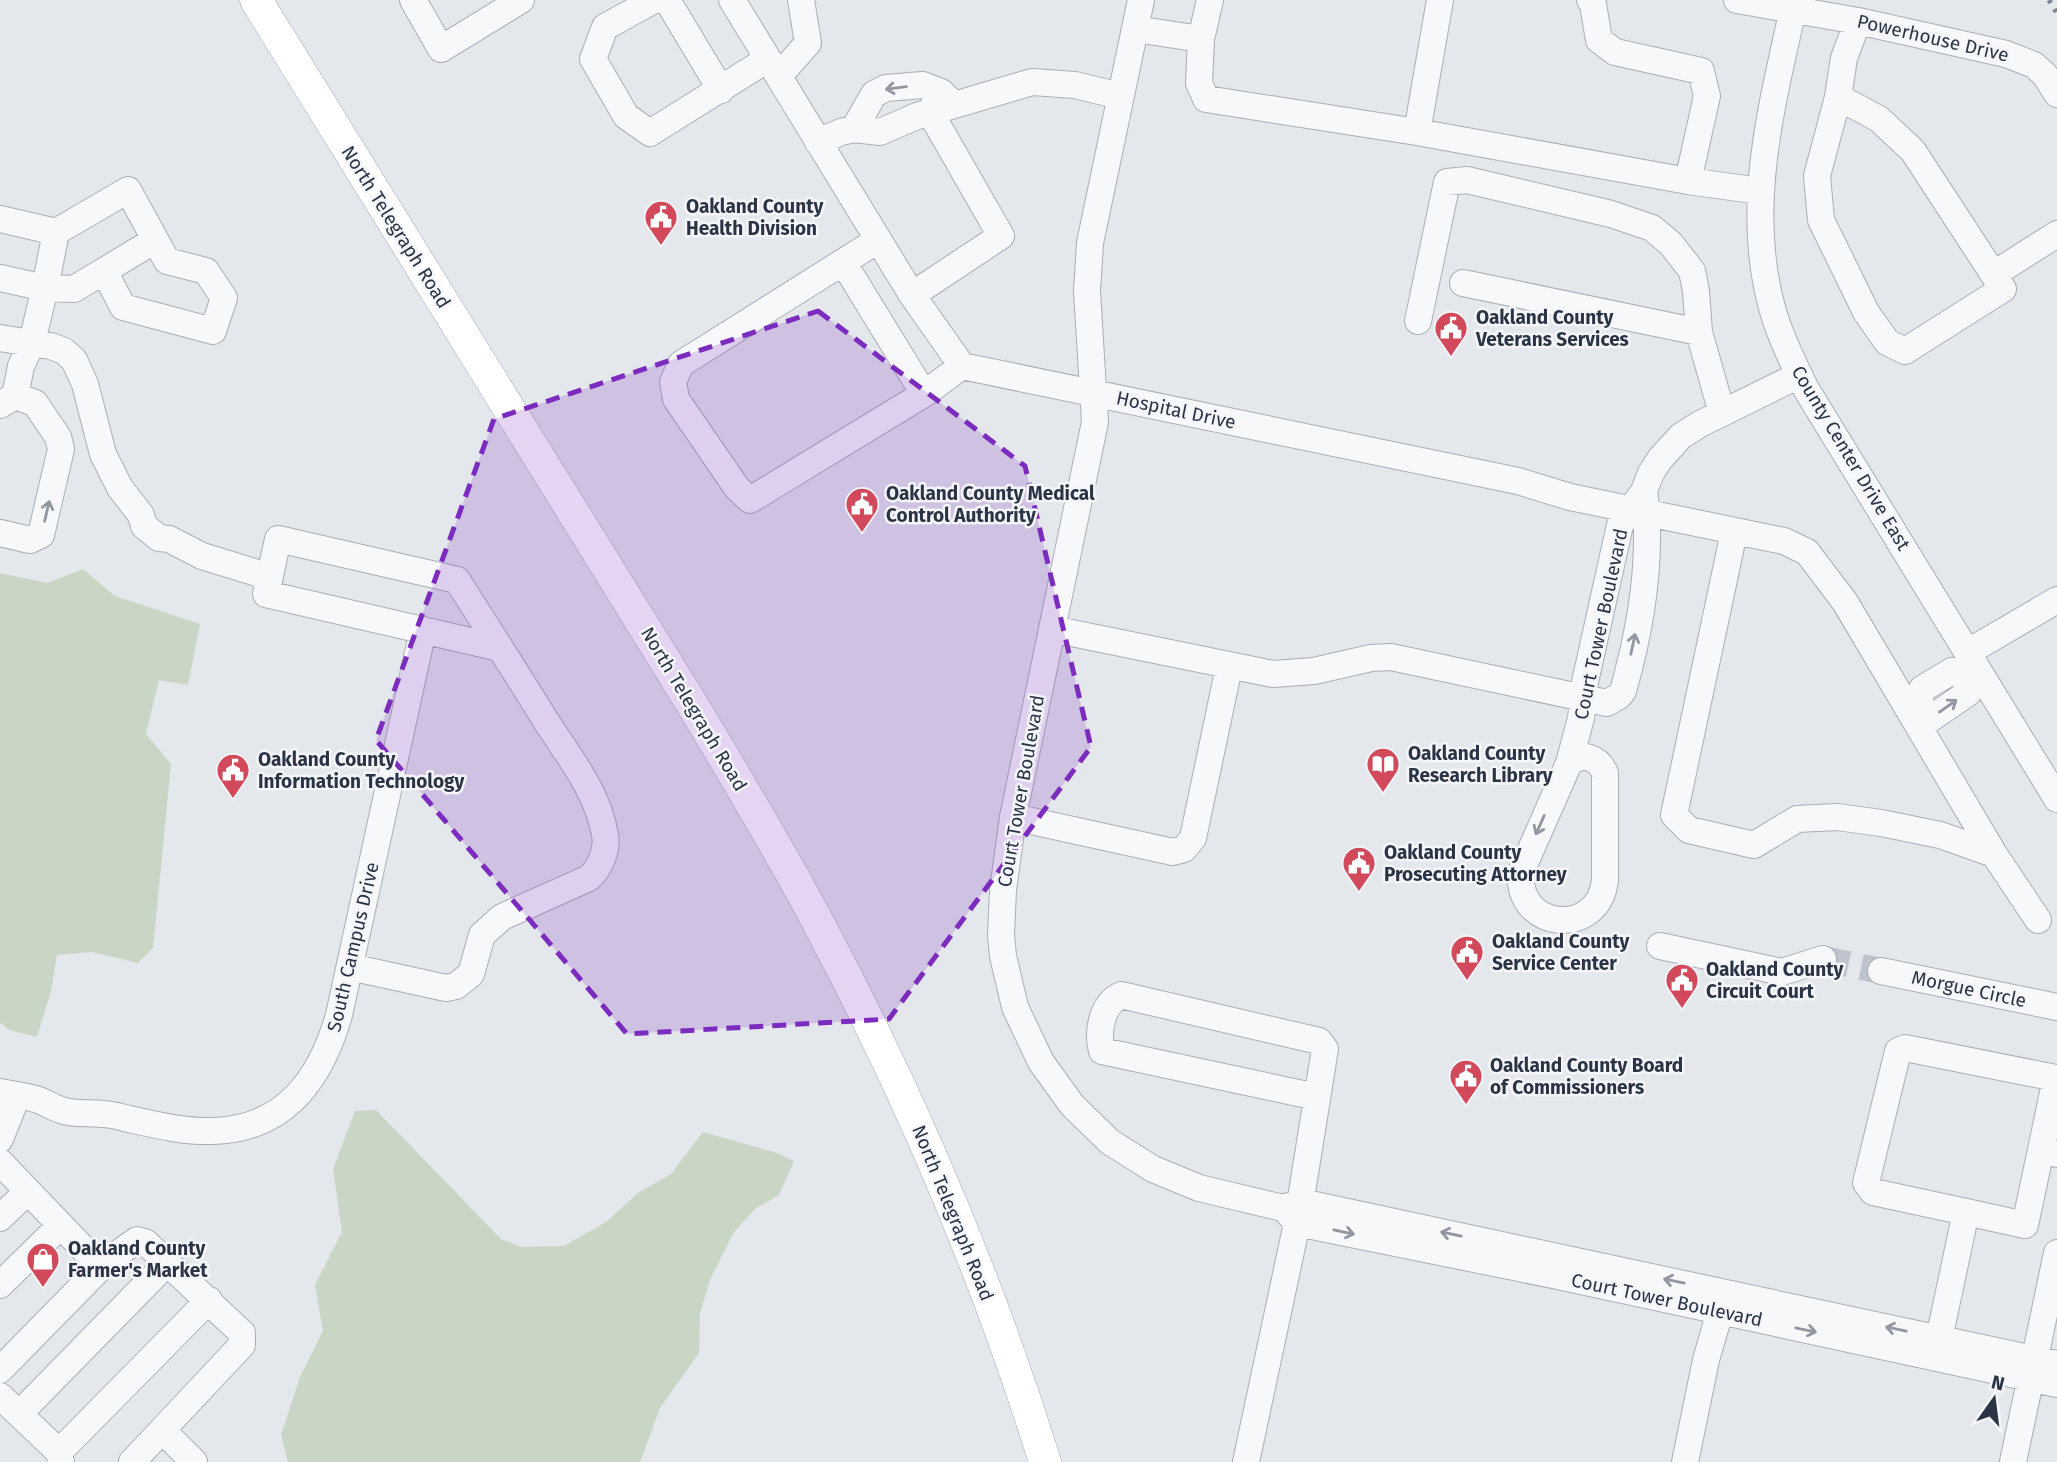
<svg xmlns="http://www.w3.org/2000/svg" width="2057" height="1462" viewBox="0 0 2057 1462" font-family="'Fira Sans',sans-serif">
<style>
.green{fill:#c9d6c5}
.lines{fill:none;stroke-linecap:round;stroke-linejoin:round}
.minor-tunnel{stroke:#bfc3cb;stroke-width:26;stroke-dasharray:26 13;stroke-linecap:butt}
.minor-casing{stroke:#a9aeb7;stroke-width:28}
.major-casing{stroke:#a3abb8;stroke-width:33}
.minor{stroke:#f7f8fa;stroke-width:26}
.major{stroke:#fff;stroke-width:32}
.rail{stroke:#7d8696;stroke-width:5;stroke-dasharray:3.5 7;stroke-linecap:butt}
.oneway{stroke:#9196a0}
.marked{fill:#7b2cbf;fill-opacity:0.2;stroke:#7b2cbf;stroke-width:5;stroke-dasharray:14 9;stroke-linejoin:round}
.labels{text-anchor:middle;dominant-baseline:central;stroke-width:5;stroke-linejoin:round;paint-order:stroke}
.street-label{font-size:19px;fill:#2b3445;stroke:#f4f6f9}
.poi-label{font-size:19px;font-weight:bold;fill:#2b3445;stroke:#f4f6f9;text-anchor:start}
</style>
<rect width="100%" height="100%" fill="#e4e7ec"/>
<path class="green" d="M83,569L115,596L200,624L188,685L159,680L146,734L171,764L153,948L138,963L92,952L57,955L51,991L37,1037L9,1030L0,1023V573L47,583Z
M376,1110L501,1239L521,1247L564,1246L606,1222L639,1192L671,1174L703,1132L777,1153L794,1161L779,1195L755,1209L734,1232L710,1280L700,1313L699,1353L660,1408L640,1462H288L281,1435L300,1377L323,1331L315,1285L342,1232L333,1169L355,1111Z"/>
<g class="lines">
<path class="minor-tunnel" d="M1823,959L1881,971"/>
<defs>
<path id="minor" d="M413,0L441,49L521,0
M654,0L605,27L593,59L626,116L650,133L768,59
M667,0L721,90
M732,0L912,295L962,366L1518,481L1570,497L1784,541L1807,552L1845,602L1994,854L1940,835L1881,823L1837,817L1797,819L1754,845L1689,830L1674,815L1734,532
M1141,0L1090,243L1087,291L1095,422L1013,817L1003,890L1001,935L1003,956L1015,1007L1041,1062L1072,1105L1110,1142L1153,1169L1199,1188L1283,1208L1301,1202L2057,1364
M1590,0L1593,4L1599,40L1615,52L1701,71L1707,96L1688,181
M1737,0L1858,21L2006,54L2034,65L2045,75L2057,94
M1795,0C1772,106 1741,214 1776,321C1784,344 1795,367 1806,389L2057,799
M1135,29L1201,39L1199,83L1206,99L1417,132L1688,181L1760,191
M1201,39L1210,0
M779,76L808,43L801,0
M1838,97L1879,119L1913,151L2003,289L1905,351L1887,342L1866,312L1821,220L1817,176L1838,97L1844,58L1858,21
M854,129L874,94L886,88L923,85L941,92L952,103
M1417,132L1440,0
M818,142L841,132L854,129L880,132L917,116L1032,82L1075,85L1120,96
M0,219L56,232L128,190L167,261L206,271L224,298L213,331L123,307L104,271L74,289L45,288L32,342L21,366L15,396L0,405
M878,240L681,364L673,382L676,399L737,488L750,500L924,394L962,366
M843,262L924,394
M104,271L155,240
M1994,274L2057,234
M0,278L45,288L56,232
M1463,283L1699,332
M912,295L1001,236L930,112L937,99
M1418,321L1447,182L1467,180L1611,214L1652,228L1671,244L1692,271L1696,291L1699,332L1722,413
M0,338L51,346L64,351L74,360L85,384L103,454L120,488L141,515L144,526L159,538L169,539L202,556L270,577
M0,533L30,540L41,535L61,449L58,437L35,403L15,396
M1052,629L1273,674L1314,671L1371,658L1391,657L1607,703L1619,696L1623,691C1641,628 1652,562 1645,497
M1968,652L2057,600
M1918,711L1930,719L1968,693L1967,679
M1918,711L1922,689L1952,671L1967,679
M1569,763C1583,752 1598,757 1605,773V880C1599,938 1516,931 1521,872L1569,763L1581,718L1585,682L1620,525L1644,491L1651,473L1660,459L1681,436L1700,424L1799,375
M1013,817L1173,852L1184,849L1193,838L1229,667
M1994,854L2038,920
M1660,946L1782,972L1823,959
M350,967L446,988L456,986L471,974L482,935L502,917L589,878C600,868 608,849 605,835C598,792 569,757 546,721C517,674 487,627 457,580L278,539L266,594L500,648
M1881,971L2057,1007
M0,1092C13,1095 29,1096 41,1101C48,1104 54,1108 61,1110C75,1115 88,1112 103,1114C112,1114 120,1117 129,1119C156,1125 185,1132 213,1131C286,1129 321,1078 339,1015L423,630
M0,1139L17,1096
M0,1162L94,1260L106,1262L137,1240L145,1242L242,1333V1345L132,1462
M1287,1212L1297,1223L1558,1276L2057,1384
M1966,1212L2025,1225L2041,1150
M0,1218L28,1191
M0,1285L60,1226
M1939,1339L1966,1212L1873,1192L1866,1183L1898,1051L1905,1048L2056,1078L2041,1150L2057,1154
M0,1370L106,1262
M0,1396L59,1452L61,1462
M19,1414L168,1262
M163,1431L194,1462
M59,1452L209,1300
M1246,1462L1297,1223L1325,1049L1319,1041L1121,995C1101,1005 1097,1032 1102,1051L1317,1097
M1685,1462L1706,1360L1725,1294
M2013,1462L2057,1253"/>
<path id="major" d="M256,0L690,701C736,777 781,852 822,930C912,1100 988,1279 1045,1462"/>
</defs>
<use href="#minor" class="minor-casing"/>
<use href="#major" class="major-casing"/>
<use href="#minor" class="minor"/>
<use href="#major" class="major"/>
<path class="rail" d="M2049,0L2057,13"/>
</g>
<defs><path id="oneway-shaft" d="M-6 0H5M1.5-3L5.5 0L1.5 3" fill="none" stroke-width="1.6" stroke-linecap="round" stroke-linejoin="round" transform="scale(1.75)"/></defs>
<g class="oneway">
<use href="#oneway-shaft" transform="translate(896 88) rotate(173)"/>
<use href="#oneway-shaft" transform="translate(47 511) rotate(-77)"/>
<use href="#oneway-shaft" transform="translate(1633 644) rotate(-78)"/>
<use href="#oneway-shaft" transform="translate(1948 706) rotate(-35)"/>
<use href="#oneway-shaft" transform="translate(1540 825) rotate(114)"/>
<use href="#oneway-shaft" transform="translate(1344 1232) rotate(12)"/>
<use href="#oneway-shaft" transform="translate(1451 1234) rotate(-168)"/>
<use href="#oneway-shaft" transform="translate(1674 1281) rotate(-168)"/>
<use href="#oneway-shaft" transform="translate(1896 1329) rotate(-168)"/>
<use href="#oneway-shaft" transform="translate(1806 1330) rotate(12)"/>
</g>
<path class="marked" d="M818,311L1025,466L1091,747L889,1019L627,1034L376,740L494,419Z"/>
<defs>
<symbol id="civic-pin" viewBox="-11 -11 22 30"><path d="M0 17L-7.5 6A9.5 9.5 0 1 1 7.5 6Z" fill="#d1495b" stroke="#f4f6f9"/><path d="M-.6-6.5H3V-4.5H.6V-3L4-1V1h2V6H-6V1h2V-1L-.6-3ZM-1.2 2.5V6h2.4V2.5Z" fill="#fff"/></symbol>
<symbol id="library-pin" viewBox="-11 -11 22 30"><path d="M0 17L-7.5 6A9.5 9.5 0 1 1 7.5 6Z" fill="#d1495b" stroke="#f4f6f9"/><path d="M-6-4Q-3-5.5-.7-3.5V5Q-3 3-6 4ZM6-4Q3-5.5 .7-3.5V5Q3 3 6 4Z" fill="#fff"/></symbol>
<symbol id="shop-pin" viewBox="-11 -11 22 30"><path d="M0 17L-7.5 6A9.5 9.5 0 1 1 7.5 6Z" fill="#d1495b" stroke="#f4f6f9"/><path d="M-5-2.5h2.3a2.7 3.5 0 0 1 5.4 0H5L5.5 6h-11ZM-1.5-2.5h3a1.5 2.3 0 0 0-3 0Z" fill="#fff"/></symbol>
</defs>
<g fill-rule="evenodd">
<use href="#civic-pin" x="642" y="198" width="38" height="52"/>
<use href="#civic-pin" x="1432" y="309" width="38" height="52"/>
<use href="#civic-pin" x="843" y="485" width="38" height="52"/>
<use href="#library-pin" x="1364" y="745" width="38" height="52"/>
<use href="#civic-pin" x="214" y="751" width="38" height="52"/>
<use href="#civic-pin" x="1340" y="844" width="38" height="52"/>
<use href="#civic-pin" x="1448" y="933" width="38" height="52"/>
<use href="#civic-pin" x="1663" y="961" width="38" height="52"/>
<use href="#civic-pin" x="1447" y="1057" width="38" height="52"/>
<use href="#shop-pin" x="24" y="1240" width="38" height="52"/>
</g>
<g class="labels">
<g class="street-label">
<text transform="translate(1933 38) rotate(13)">Powerhouse Drive</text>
<text transform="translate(396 227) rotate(58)">North Telegraph Road</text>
<text transform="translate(1176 410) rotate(12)">Hospital Drive</text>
<text transform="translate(1851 458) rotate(59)">County Center Drive East</text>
<text transform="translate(1601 624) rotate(-78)">Court Tower Boulevard</text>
<text transform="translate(694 709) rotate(59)">North Telegraph Road</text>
<text transform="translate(1021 791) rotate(-80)">Court Tower Boulevard</text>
<text transform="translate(353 947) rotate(-77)">South Campus Drive</text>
<text transform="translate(1969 989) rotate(12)">Morgue Circle</text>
<text transform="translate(953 1213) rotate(68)">North Telegraph Road</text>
<text transform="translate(1667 1300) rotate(12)">Court Tower Boulevard</text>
</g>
<g class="poi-label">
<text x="686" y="206">Oakland County<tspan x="686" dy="22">Health Division</tspan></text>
<text x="1476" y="317">Oakland County<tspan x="1476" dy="22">Veterans Services</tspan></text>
<text x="886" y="493">Oakland County Medical<tspan x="886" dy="22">Control Authority</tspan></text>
<text x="1408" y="753">Oakland County<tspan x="1408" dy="22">Research Library</tspan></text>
<text x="258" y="759">Oakland County<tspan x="258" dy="22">Information Technology</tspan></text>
<text x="1384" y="852">Oakland County<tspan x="1384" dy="22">Prosecuting Attorney</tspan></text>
<text x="1492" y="941">Oakland County<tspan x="1492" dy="22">Service Center</tspan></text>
<text x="1706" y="969">Oakland County<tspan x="1706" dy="22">Circuit Court</tspan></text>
<text x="1490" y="1065">Oakland County Board<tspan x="1490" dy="22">of Commissioners</tspan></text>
<text x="68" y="1248">Oakland County<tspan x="68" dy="22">Farmer's Market</tspan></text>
</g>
</g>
<g transform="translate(1994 1399) rotate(14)" stroke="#f4f6f9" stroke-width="5" paint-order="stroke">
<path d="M0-5L12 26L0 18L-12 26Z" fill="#2b3445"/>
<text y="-10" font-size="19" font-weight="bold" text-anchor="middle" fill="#2b3445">N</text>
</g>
</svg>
